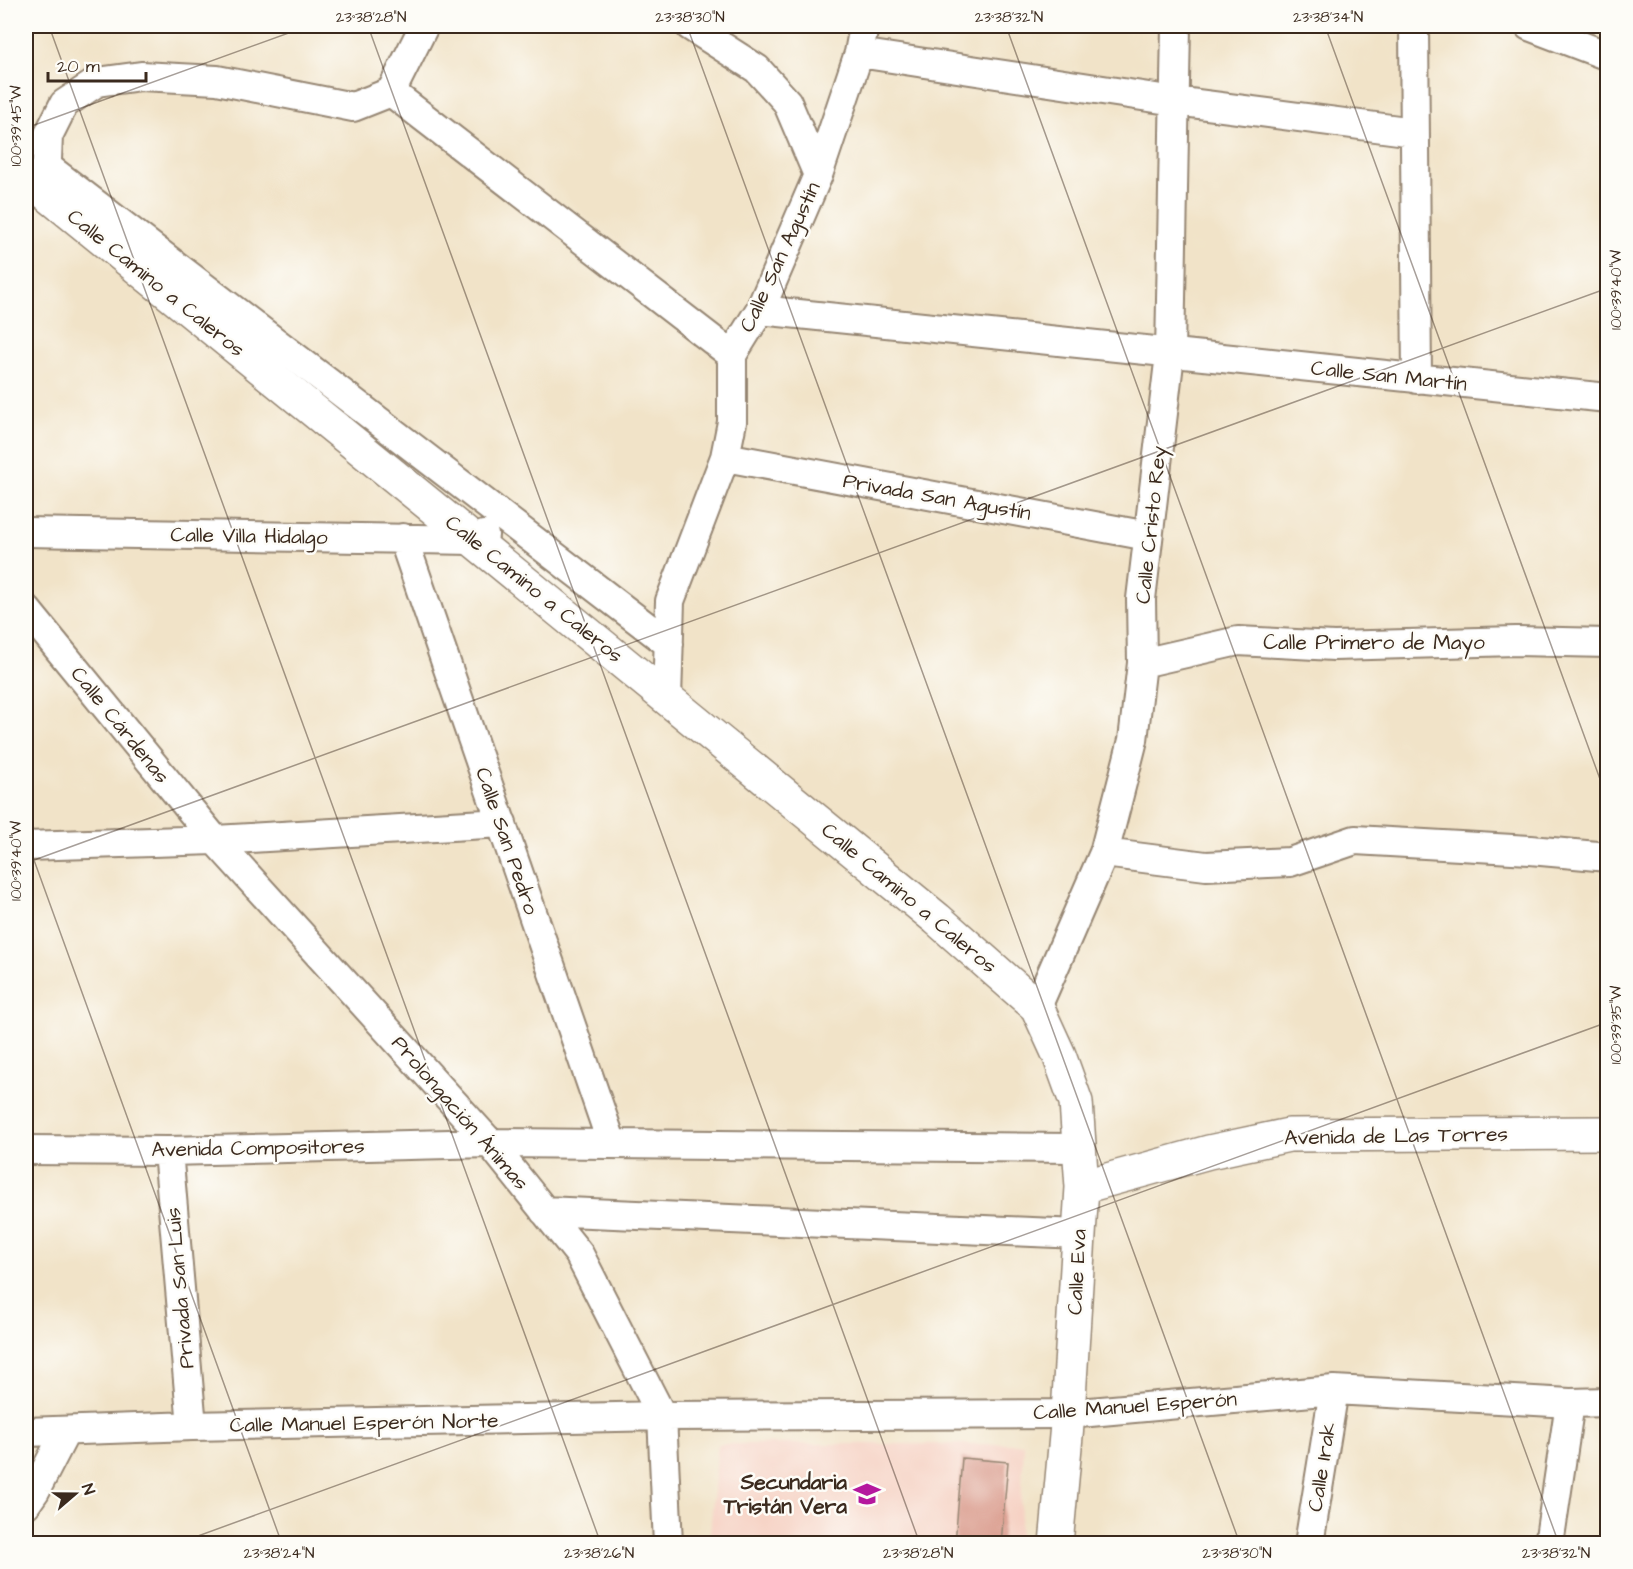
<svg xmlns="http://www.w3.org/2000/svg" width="1633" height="1569" viewBox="0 0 1633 1569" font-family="'Architects Daughter',sans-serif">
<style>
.built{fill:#f6d2c4}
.building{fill:#d89586}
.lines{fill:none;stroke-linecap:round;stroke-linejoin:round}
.minor-casing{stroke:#968673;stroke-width:32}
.tertiary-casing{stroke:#968673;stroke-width:36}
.minor{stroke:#fff;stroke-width:28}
.tertiary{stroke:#fff;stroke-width:33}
.ticks{fill:none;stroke:#3b2a1e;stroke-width:1.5;stroke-opacity:0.45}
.labels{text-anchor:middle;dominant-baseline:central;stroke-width:5;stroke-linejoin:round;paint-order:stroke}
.street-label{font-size:21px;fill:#3b2a1e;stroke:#fdfcf7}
.poi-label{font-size:21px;font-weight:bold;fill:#3b2a1e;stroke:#fdfcf7;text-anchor:end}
.neatline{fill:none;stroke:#3b2a1e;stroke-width:2}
.ticks-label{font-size:15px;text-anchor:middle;fill:#3b2a1e}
</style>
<rect width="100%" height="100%" fill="#fdfcf7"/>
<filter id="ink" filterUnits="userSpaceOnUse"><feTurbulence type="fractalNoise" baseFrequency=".0167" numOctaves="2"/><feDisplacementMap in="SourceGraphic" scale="12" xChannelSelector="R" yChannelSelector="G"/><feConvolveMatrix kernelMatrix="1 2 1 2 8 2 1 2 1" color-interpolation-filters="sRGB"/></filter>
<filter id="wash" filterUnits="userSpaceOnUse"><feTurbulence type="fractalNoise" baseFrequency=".008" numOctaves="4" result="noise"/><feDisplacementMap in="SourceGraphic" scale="24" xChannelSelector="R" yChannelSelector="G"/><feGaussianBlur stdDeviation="1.35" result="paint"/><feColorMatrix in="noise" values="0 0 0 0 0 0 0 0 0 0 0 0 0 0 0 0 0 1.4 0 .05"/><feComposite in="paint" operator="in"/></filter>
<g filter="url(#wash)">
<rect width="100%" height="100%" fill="#f1e3c8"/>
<path class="built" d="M718,1444H1024L1019,1543L709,1544Z"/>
<g id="blocks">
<path class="building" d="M962,1458L1008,1462L1001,1544H955Z"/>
</g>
</g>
<g filter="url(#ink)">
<use href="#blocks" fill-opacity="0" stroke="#968673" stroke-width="1.5"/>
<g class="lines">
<defs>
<path id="minor" d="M690,26L757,69L787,102L818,175
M1414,26L1417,379
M1529,26L1608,56
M859,53L1175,101L1414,132
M391,92L732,355
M391,92L424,26
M46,166L669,644
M46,184L48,136L64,104L97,82L141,76L217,80L353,107L391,92
M760,310L1608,398
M725,457L1148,536
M26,532L473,540L484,535
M403,538L612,1144
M26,609L215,840L490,1143L579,1254L662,1416L668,1544
M1142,663L1238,641L1334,646L1516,641L1608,643
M667,698L670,601L725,457L732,422V355L760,310L818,175L859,53L864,26
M26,846L215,840L502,823
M1104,853L1206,866L1290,862L1355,840L1530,850L1608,857
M1037,1007L1104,853L1133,740L1142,663L1141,599L1170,354L1176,26
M26,1150L168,1151L490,1143L1079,1148
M168,1151L192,1426
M544,1211L1079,1234
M26,1432L192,1426L662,1416L1068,1414L1334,1390L1570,1403L1608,1402
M26,1504L35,1491L66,1431
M1309,1544L1334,1390
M1549,1544L1570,1403"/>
<path id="tertiary" d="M26,177L473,540L937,919L1037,1007L1059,1055L1076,1102L1082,1187L1068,1414L1056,1544
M1082,1187L1209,1152L1289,1135L1608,1133"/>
</defs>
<use href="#minor" class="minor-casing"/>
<use href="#tertiary" class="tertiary-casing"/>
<use href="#minor" class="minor"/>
<use href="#tertiary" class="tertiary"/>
</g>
</g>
<path class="ticks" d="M49,26L601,1544M368,26L920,1544M687,26L1240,1544M1006,26L1559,1544M1325,26L1608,801M26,128L308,26M26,838L282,1544M26,863L1608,288M176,1544L1608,1022"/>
<defs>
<symbol id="school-bare" viewBox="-9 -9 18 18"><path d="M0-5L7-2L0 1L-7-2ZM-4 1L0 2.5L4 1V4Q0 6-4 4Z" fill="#b5179e" stroke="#fdfcf7" stroke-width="2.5" paint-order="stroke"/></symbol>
</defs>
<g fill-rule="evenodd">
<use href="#school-bare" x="848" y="1475" width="38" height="38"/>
</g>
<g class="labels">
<g class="street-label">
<text transform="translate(780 257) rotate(-65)">Calle San Agustín</text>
<text transform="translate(156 283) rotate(39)">Calle Camino a Caleros</text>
<text transform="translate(1389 376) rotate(6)">Calle San Martín</text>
<text transform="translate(937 497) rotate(10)">Privada San Agustín</text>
<text transform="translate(1151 525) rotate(-84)">Calle Cristo Rey</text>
<text transform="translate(249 536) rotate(1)">Calle Villa Hidalgo</text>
<text transform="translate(534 589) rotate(39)">Calle Camino a Caleros</text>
<text x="1374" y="642">Calle Primero de Mayo</text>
<text transform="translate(120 725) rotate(51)">Calle Cárdenas</text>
<text transform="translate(507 841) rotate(71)">Calle San Pedro</text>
<text transform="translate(909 898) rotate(40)">Calle Camino a Caleros</text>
<text transform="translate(460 1113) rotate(49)">Prolongación Ánimas</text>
<text transform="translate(1396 1136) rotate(-1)">Avenida de Las Torres</text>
<text transform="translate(258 1148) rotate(-1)">Avenida Compositores</text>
<text transform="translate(1077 1272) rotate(-87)">Calle Eva</text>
<text transform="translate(180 1288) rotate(-95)">Privada San Luis</text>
<text transform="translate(1135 1406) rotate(-4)">Calle Manuel Esperón</text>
<text transform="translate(364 1423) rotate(-1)">Calle Manuel Esperón Norte</text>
<text transform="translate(1322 1467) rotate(-81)">Calle Irak</text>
</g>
<g class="poi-label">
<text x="847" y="1482">Secundaria<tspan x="847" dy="24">Tristán Vera</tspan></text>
</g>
</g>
<rect width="1633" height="1569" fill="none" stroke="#fdfcf7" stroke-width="66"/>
<g transform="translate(75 1494) rotate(70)" stroke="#fdfcf7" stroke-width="4.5" paint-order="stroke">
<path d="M0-4.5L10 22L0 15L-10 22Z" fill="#3b2a1e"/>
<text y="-9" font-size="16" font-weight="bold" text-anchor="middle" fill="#3b2a1e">N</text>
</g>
<path d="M48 72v9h98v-9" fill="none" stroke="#3b2a1e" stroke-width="3"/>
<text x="57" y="72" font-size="18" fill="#3b2a1e" stroke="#fdfcf7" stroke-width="4.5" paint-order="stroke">20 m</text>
<rect x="33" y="33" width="1567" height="1503" class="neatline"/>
<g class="ticks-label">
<text x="371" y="22">23°38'28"N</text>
<text x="690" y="22">23°38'30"N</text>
<text x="1009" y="22">23°38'32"N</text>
<text x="1328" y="22">23°38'34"N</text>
<text transform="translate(16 126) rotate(-90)" y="5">100°39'45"W</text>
<text transform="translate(1616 290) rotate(-90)" y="5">100°39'40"W</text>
<text transform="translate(16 861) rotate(-90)" y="5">100°39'40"W</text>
<text transform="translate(1616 1025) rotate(-90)" y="5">100°39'35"W</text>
<text x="279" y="1558">23°38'24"N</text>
<text x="599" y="1558">23°38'26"N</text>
<text x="918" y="1558">23°38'28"N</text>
<text x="1237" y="1558">23°38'30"N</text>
<text x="1556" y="1558">23°38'32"N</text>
</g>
</svg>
